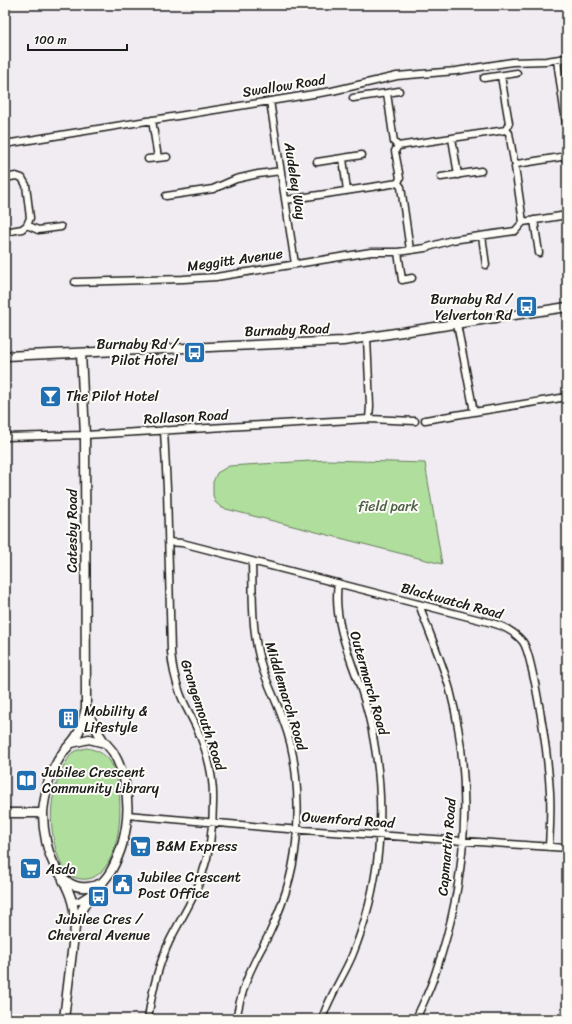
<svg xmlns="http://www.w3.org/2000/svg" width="572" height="1024" viewBox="0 0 572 1024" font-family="Sriracha,sans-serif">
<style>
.green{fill:#afde9d;stroke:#667d5c}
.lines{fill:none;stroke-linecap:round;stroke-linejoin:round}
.minor-casing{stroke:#1c1c1c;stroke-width:9}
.tertiary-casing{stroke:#1c1c1c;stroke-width:11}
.minor{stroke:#fdfcf7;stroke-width:6}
.tertiary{stroke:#fdfcf7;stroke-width:8}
.labels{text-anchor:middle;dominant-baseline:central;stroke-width:4;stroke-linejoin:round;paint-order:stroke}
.street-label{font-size:14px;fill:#1c1c1c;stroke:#fdfcf7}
.poi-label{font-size:14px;fill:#1c1c1c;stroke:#fdfcf7;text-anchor:start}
.park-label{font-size:14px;fill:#4f6049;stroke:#fdfcf7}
</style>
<rect width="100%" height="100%" fill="#f1ecf1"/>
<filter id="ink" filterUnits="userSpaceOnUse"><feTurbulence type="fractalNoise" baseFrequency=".025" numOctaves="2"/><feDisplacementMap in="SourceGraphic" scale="8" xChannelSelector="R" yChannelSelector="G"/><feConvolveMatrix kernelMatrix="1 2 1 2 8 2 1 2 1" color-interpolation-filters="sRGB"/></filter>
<g filter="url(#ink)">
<path class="green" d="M327,460L425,463L442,564L222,508L215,502L213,495V482L217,473L229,466Z
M87,748C96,750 104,753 110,761C126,786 124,863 94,877C86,881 78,879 70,876C62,870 59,859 56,850C48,820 50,793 64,766C66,762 69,757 72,753C76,750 82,749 87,748Z"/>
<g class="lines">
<defs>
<path id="minor" d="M557,60L567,131
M484,78L517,73
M353,98L387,93
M270,101L295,264
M152,120L158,158
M452,138L458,175
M5,144L332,91L397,76L456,71L512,62L546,61L567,58
M398,146L506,130
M398,146L395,151L400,178L398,183L401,187L410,250
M398,146L394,142L387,93L399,91
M343,158L347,191
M148,159L167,157
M317,162L362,155
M517,164L567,156
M441,177L481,171
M5,178L16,176L22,178L26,185L30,218L27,225L22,229L5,232
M166,196L213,189L236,179L258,174L281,171
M286,200L398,183
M534,220L539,253
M523,222L567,215
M27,225L38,230L61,227
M482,236L486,265
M398,252L402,280L412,278
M75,282L183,279L216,277L371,252H398L425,248L452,240L515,231L523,222L515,167L517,164L514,161L509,133L506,130L509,123L501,76
M457,324L474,412L567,397
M367,338L370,406L369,419
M425,420L474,412
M5,437L85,435L369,419L415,421
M168,542L182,543L492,623C503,626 515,632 523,642C529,651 532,672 535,683C542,719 548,755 550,792C551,810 550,829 549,847
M127,815L274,828L567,848
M73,902L79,901L90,894
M148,1019C152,991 158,965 170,940C181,918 195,898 202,875C210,852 213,827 213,803C214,778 207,751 197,729C192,717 184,705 180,693C175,679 172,666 171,652L167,489L164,430
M236,1019C240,998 246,978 256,959C260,950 266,941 270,932C285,900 296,863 297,828C299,795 296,754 284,723C278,704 268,686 262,667C251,633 253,597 252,562
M322,1019C329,997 343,977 352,956C380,888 387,814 374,742C371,723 366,704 360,686C348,653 333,619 338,583
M416,1019C423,1003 431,988 436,971C467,882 474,782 450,690C442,661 429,633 419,604"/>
<path id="tertiary" d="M81,353L85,435L86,708C84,715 83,723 80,729C77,738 70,744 64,751C57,761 50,775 47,787C46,795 43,805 43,814C43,847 59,905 103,882
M5,356L343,341L567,307
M72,743L89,739L105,743
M5,813H43
M63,880C72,896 75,909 75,927L64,1019
M75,927C79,913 86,901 95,890C101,884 107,878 111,871C131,835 134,788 113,752C110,748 106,744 103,740C96,730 91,720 86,708"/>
</defs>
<use href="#minor" class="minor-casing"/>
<use href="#tertiary" class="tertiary-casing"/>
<use href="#minor" class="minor"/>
<use href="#tertiary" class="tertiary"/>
</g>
</g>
<defs>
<symbol id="bus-square" viewBox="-11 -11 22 22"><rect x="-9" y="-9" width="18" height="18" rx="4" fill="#1f6fb2" stroke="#fdfcf7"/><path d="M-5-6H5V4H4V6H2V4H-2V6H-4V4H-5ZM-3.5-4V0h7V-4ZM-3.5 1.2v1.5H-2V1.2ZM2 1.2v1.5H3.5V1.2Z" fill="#fff"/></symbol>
<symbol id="bar-square" viewBox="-11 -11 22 22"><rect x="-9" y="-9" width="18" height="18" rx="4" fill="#1f6fb2" stroke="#fdfcf7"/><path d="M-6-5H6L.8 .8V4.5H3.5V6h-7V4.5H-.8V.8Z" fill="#fff"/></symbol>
<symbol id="building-square" viewBox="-11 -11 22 22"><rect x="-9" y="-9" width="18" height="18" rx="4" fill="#1f6fb2" stroke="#fdfcf7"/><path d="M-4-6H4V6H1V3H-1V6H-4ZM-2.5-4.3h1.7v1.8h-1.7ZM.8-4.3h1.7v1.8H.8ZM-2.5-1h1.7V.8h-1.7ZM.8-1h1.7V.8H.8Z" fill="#fff"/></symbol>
<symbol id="library-square" viewBox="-11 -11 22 22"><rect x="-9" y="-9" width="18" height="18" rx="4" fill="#1f6fb2" stroke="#fdfcf7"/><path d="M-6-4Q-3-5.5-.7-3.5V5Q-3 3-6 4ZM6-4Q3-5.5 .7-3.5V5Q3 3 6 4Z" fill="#fff"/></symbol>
<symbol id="supermarket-square" viewBox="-11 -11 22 22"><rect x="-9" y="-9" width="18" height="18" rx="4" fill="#1f6fb2" stroke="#fdfcf7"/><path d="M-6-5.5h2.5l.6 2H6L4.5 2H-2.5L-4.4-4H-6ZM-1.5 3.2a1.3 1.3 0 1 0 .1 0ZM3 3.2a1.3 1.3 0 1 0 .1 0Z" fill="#fff"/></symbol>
<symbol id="civic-square" viewBox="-11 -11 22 22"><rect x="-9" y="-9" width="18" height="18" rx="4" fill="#1f6fb2" stroke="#fdfcf7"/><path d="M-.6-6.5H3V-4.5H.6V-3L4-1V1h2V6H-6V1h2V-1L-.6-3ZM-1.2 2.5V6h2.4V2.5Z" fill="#fff"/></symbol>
</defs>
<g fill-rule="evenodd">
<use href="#bus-square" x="514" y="294" width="25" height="25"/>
<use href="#bus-square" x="182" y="340" width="25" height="25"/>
<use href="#bar-square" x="38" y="384" width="25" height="25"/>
<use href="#building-square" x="56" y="706" width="25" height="25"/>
<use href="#library-square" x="14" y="768" width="25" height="25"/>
<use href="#supermarket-square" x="128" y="834" width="25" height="25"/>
<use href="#supermarket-square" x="18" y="856" width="25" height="25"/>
<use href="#civic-square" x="110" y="872" width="25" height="25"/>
<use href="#bus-square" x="86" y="884" width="25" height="25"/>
</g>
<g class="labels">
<g class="street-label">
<text transform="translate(284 86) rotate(-9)">Swallow Road</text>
<text transform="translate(295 181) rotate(81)">Audeley Way</text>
<text transform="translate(235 260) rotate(-8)">Meggitt Avenue</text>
<text transform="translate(287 330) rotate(-2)">Burnaby Road</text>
<text transform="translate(186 417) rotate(-3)">Rollason Road</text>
<text transform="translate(72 531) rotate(-90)">Catesby Road</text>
<text transform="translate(452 601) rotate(15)">Blackwatch Road</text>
<text transform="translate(369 683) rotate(74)">Outermarch Road</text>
<text transform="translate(286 696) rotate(73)">Middlemarch Road</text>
<text transform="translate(203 715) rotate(72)">Grangemouth Road</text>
<text transform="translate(348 820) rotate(4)">Owenford Road</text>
<text transform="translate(447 847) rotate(-85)">Capmartin Road</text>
</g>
<g class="poi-label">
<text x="512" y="299" text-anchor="end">Burnaby Rd /<tspan x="512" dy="16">Yelverton Rd</tspan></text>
<text x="178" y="344" text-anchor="end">Burnaby Rd /<tspan x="178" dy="16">Pilot Hotel</tspan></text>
<text x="66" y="396">The Pilot Hotel</text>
<text x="84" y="711">Mobility &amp;<tspan x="84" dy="16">Lifestyle</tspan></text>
<text x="42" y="772">Jubilee Crescent<tspan x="42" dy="16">Community Library</tspan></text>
<text x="156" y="846">B&amp;M Express</text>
<text x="46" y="869">Asda</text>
<text x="138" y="877">Jubilee Crescent<tspan x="138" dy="16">Post Office</tspan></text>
<text x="99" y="919" text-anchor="middle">Jubilee Cres /<tspan x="99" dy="16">Cheveral Avenue</tspan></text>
</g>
<g class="park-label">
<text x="388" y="506">field park</text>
</g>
</g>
<rect width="572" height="1024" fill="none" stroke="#fdfcf7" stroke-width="20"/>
<rect x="10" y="10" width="552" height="1004" fill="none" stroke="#1c1c1c" stroke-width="1.5" filter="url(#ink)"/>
<path d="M28 44v6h99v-6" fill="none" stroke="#1c1c1c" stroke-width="2"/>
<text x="34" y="44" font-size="12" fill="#1c1c1c" stroke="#fdfcf7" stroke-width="3" paint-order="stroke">100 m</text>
</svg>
